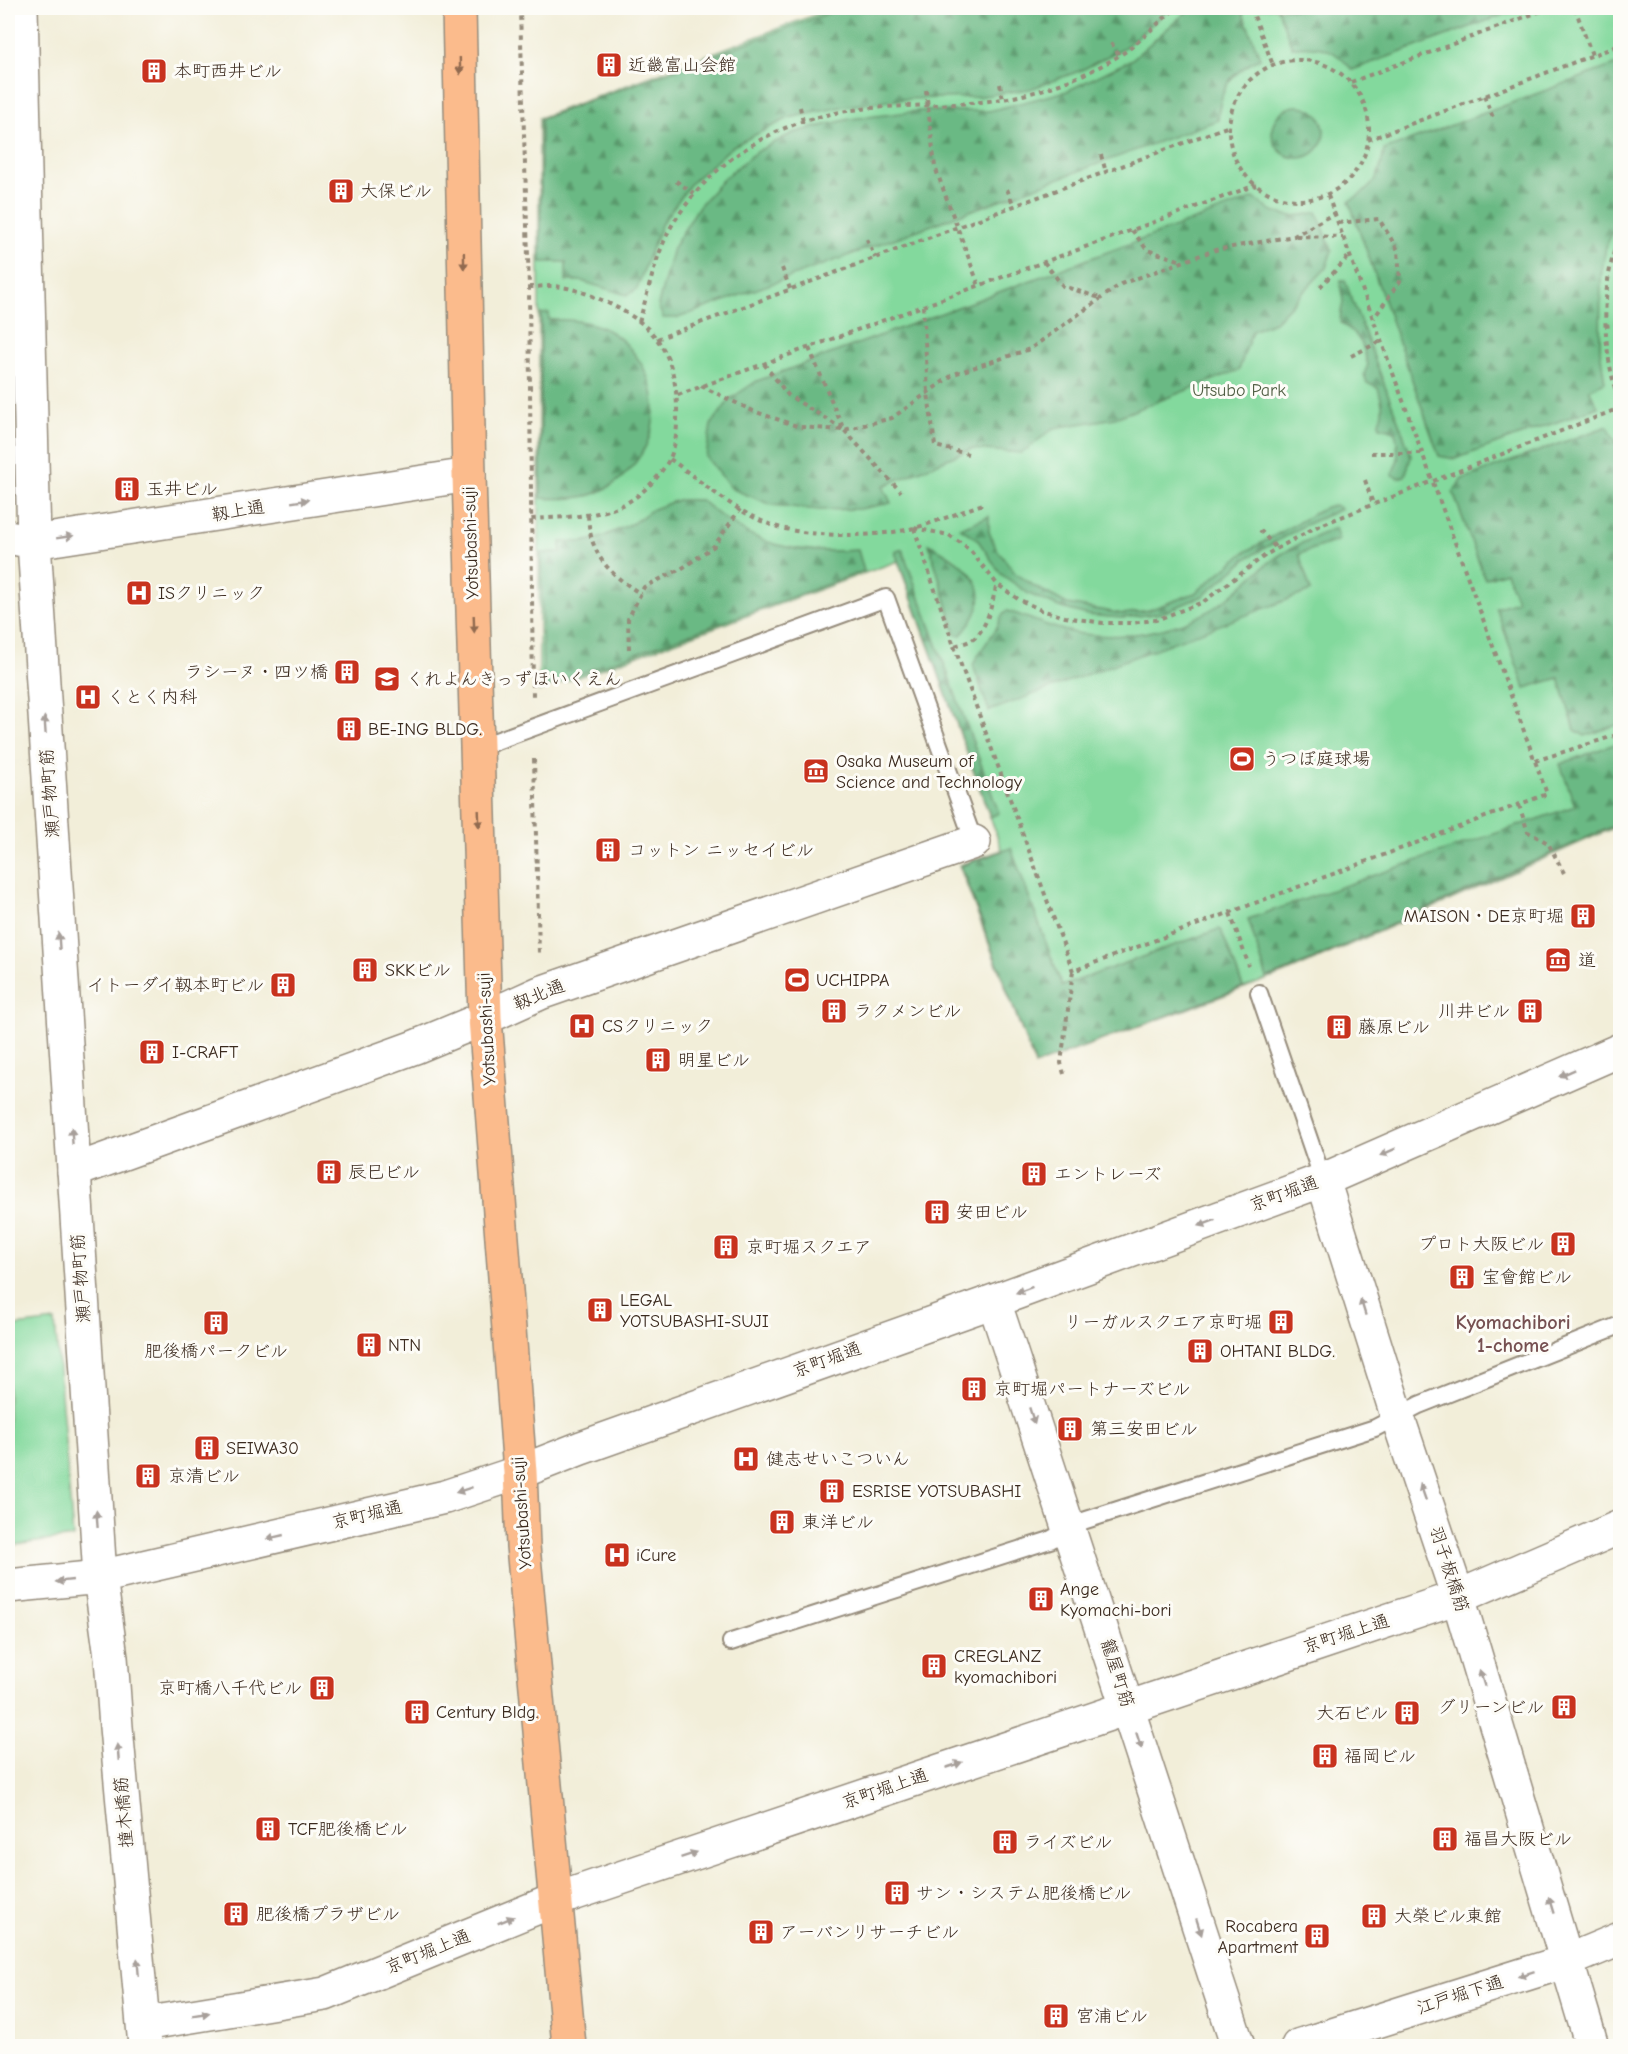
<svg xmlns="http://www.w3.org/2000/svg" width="1628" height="2054" viewBox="0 0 1628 2054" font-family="'Comic Neue','Klee One',sans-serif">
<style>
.green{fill:#83d99d;stroke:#5f825e;stroke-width:1.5}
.forest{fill:url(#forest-firs);stroke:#527251;stroke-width:1.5}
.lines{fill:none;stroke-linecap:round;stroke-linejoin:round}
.service-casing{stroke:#968c7c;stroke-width:20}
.minor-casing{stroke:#968c7c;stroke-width:36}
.tertiary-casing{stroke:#968c7c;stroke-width:36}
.primary-casing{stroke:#968c7c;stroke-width:36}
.path{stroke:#968c7c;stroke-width:4;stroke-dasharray:4.5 4.5;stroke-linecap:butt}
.service{stroke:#fff;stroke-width:16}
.minor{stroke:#fff;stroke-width:33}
.tertiary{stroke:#fff;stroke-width:33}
.primary{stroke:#fbbb8c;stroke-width:33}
.oneway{fill:#916b50}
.oneway2{fill:#a79f9a}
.labels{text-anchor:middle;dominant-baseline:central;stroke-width:6;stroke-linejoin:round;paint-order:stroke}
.poi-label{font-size:18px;fill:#3b2a1e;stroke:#fdfcf7;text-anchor:start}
.park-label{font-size:18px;fill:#515f44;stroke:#fdfcf7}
.street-label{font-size:18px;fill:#3b2a1e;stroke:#fdfcf7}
.neighbourhood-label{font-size:20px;font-weight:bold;fill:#765051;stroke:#fdfcf7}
</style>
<defs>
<pattern id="forest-firs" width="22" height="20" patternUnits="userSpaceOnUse" patternTransform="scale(1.5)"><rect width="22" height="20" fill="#6ab984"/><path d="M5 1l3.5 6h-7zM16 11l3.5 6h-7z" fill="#58976b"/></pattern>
</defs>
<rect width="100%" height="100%" fill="#fdfcf7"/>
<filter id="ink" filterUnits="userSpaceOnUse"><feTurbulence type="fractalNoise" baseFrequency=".0167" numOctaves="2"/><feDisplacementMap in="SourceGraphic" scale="12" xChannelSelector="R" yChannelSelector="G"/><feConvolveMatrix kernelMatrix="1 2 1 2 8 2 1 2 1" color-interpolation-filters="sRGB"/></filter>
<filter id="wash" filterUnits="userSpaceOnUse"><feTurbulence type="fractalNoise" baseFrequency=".008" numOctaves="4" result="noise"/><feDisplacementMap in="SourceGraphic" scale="24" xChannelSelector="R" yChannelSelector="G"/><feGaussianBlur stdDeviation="1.35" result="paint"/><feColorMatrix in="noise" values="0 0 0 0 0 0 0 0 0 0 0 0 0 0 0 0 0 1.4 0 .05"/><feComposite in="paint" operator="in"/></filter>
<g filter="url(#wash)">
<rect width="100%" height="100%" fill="#f2eed9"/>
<path class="green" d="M833,8H1620V825L1290,971L1035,1065L959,865L1002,850L898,561L539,691V118Z
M55,1321L73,1537L15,1545L8,1480V1327Z"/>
<path class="forest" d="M842,8H1171L1125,47L1082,70L1030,89L976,97L904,99L846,106L789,118L733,146L691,183L662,223L651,250L637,289L627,295L581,281H566V262H541V119Z
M1191,8H1241L1260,58C1229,75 1221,85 1218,120L678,318H663L658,305L673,248L699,206L724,178L756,152L793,133L850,119L918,111H989L1067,91L1131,60Z
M1277,8H1522L1352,70C1334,47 1320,45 1292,47Z
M1620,63V218L1606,246L1601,277L1600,350L1605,382L1589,389L1598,407L1455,459L1439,456L1349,201C1374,188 1380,178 1384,150Z
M1272 132a26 26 0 1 1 52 0a26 26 0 1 1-52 0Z
M1254,198C1275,217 1291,219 1317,212L1332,250L1326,268L1276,321L1252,331L1239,370L1115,418L1054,428L1022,453L971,449L883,486L891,503L859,509L820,510L772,505L732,489L706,457L711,425L730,399L757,381Z
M1341,281H1345L1410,452L1411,457L1405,476L1398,478L1392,475L1398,459L1397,442L1395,432L1390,429L1380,427L1379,422C1385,410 1382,401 1378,388L1367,383L1364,374L1368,365L1362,344L1355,334L1341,323C1339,315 1342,310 1343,302C1343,294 1339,288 1341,281Z
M549,313V320C570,319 593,321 611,332C655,361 669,421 635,463C623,479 606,491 587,496C572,499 557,499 541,498V314Z
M1608,426L1617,445L1620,444V724L1585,736L1575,730L1559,678L1525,688L1496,608L1517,601L1506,572L1485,579L1453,492L1462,479Z
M678,500H701C752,545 791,555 858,550L864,571L543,687L541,553L561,552V542H583L600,538L633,523L653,509Z
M1335,505L1341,509L1303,526L1249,557L1203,596L1162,613L1122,618L1087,615L1059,607L1029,594L1001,574L977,539L960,528L989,516V532L996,548L1015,573L1034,586L1067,604L1123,614L1149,610L1195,593L1245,552L1326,507Z
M1335,528L1339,540L1299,554L1311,591L989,711L973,665C979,651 989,641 997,627C1000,621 1000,615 1007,611C1029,617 1049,628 1072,632C1118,642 1183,631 1221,603C1241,589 1257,570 1277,557C1295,545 1315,537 1335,528Z
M929,544C971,567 1001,590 961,635H956Z
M902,549L999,813L990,817L895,552Z
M1620,742V823L1289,970L1267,978L1248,919L1575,806L1560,764Z
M1011,848L1062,986L1219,929L1221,930L1243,987L1035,1065L961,866Z"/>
</g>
<g filter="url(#ink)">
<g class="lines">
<defs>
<path id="service" d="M477,748L886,598L974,842
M1259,993L1323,1180
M731,1642L1050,1540L1083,1521L1375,1428L1419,1405L1620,1325"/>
<path id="minor" d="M21,8L34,542L100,1577L111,1657L116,1727L145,2046
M8,537L34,542L469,475
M485,1018L540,993L974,842
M1323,1180L1397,1415L1458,1597L1592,2046
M994,1301L1238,2046
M8,1586L100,1577L445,1497L520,1472L581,1448L994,1301L1323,1180L1620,1050
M143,2024L325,1994L555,1900L1458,1597L1620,1527
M1298,2046L1567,1961L1620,1939"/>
<path id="tertiary" d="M74,1171L415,1047L485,1018"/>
<path id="primary" d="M459,8L469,475L485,1018L520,1472L523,1546L569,2046"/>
</defs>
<use href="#service" class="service-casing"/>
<use href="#minor" class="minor-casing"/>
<use href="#tertiary" class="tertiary-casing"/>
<use href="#primary" class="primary-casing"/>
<path class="path" d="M522,8L520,11L529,287L533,698
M1251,8L1273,65
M1525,8L1528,16
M1575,8L1592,55
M1111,43L1119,55
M1229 130a70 70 0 1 1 140 0a70 70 0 1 1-140 0Z
M1351,82L1549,8
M1000,84L1003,99
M926,90L935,167L979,286
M1484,96L1494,120
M800,107L803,122
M1368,140L1620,45
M1101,155L1106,172
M676,181L695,194
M1007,189L1014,206
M1338,223L1379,219L1398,250L1400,281L1374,318
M1132,230L1147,250L1182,261
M1620,234C1599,290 1602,349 1620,405
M1296,236L1343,237
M867,239L875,258
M1044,262L1063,286L1100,298
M782,268L790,289
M529,287C539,287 550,285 561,287C582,289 622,308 640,322C671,346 678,382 677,420C677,432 675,449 669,460C659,477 645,492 628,502C599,518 562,517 530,519
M1320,287L1350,255
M923,306L928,393L935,446L968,454
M639,322C648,293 654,262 667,235C673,221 683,209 692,197C736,144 793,117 861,109C908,104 956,107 1002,99C1043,93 1095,73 1129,49C1146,36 1160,20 1177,8
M1605,326L1620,324
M657,339L1229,126
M809,348L844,430L901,492
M1351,356L1381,341
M764,364L788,395L844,430
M701,386L753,411L800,427L844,430L892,418L954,374L1030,349L1121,284L1215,250L1294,236L1335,213
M678,395L1256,185
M1371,453H1423
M670,459C701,481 732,510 769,524C805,538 876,538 914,528C937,522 960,512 983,504
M1365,480L1373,504
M588,515C590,555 608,573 641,594
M914,528L949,535L969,549L997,584L1018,599L1041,610L1065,617L1103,623H1130L1156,620L1203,602L1267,554L1318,526L1620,408
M914,528L954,646C960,644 967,643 972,640C988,629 992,601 997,584
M1260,530L1276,548
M954,646L1073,971L1547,794L1327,193
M629,649L628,619L644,587L681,569L714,546L740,509
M534,759L539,953
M1535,761L1620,734
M1519,805L1528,832L1548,843L1564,873
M1230,913L1249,966
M1064,1074L1061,1063L1073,971"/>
<use href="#service" class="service"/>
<use href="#minor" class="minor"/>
<use href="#tertiary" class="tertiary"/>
<use href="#primary" class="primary"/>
</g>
<defs><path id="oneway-solid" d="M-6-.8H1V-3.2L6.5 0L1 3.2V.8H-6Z" transform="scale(1.5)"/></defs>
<g class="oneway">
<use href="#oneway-solid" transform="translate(460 66) rotate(89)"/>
<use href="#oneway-solid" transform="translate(464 261) rotate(89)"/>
<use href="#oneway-solid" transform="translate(474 624) rotate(88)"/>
<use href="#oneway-solid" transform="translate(479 819) rotate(88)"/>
</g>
<g class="oneway2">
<use href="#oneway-solid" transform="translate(300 501) rotate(-9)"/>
<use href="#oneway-solid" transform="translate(65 537) rotate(-9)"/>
<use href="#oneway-solid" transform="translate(45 725) rotate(-94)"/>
<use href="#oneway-solid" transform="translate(59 941) rotate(-94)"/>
<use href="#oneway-solid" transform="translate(1567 1073) rotate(156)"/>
<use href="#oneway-solid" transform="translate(72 1136) rotate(-94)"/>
<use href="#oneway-solid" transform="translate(1388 1152) rotate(156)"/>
<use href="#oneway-solid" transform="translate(1207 1223) rotate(160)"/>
<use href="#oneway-solid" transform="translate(1024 1290) rotate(160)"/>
<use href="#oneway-solid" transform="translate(1363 1307) rotate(-107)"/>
<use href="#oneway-solid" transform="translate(1032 1416) rotate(72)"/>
<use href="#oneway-solid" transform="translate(464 1490) rotate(162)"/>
<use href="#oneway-solid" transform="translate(1423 1492) rotate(-109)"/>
<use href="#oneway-solid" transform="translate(97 1519) rotate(-94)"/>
<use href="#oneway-solid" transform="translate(275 1537) rotate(167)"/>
<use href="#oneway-solid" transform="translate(64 1581) rotate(174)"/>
<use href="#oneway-solid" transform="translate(1482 1678) rotate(-107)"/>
<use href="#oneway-solid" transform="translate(1139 1741) rotate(72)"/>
<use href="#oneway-solid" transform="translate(118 1752) rotate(-95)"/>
<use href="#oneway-solid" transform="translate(954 1765) rotate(-19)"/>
<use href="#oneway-solid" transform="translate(689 1855) rotate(-19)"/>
<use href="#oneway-solid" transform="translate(1551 1905) rotate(-107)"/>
<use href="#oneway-solid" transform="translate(506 1920) rotate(-22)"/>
<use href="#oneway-solid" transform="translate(1199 1927) rotate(72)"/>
<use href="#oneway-solid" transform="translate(138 1967) rotate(-95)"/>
<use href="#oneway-solid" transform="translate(1526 1974) rotate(162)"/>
<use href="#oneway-solid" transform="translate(201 2014) rotate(-9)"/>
</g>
</g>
<defs>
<symbol id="building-square" viewBox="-11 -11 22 22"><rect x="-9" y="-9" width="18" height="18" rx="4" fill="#c8321e" stroke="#fdfcf7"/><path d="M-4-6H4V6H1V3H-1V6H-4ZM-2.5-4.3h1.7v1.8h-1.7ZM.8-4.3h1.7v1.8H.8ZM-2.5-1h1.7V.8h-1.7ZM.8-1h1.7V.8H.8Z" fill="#fff"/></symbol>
<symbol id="hospital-square" viewBox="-11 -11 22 22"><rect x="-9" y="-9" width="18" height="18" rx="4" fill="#c8321e" stroke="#fdfcf7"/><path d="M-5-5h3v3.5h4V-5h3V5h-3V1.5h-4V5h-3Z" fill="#fff"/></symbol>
<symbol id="school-square" viewBox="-11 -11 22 22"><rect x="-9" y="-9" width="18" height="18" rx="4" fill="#c8321e" stroke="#fdfcf7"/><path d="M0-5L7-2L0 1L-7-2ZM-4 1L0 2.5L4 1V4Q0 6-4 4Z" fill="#fff"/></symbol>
<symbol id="stadium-square" viewBox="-11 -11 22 22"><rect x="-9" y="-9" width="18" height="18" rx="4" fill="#c8321e" stroke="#fdfcf7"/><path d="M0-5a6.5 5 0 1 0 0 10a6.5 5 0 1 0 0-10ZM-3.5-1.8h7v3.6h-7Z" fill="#fff"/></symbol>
<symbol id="museum-square" viewBox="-11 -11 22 22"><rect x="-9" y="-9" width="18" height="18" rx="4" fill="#c8321e" stroke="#fdfcf7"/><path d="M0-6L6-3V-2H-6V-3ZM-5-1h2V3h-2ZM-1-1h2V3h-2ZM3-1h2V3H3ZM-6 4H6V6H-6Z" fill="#fff"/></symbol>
</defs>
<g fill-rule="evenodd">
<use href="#building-square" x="594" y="50" width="30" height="30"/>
<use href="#building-square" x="139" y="56" width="30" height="30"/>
<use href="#building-square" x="326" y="176" width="30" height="30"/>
<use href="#building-square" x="112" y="474" width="30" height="30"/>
<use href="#hospital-square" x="124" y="578" width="30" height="30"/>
<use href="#building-square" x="332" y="657" width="30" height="30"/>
<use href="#school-square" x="372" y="664" width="30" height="30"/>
<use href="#hospital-square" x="73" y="682" width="30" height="30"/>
<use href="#building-square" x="334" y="714" width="30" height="30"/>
<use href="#stadium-square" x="1227" y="744" width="30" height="30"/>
<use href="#museum-square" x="801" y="756" width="30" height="30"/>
<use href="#building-square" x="593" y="835" width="30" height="30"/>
<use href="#building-square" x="1568" y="901" width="30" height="30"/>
<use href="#museum-square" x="1543" y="945" width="30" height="30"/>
<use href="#building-square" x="350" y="955" width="30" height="30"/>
<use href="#stadium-square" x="782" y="965" width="30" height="30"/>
<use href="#building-square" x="268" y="970" width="30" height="30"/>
<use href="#building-square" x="819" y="996" width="30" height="30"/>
<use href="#building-square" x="1515" y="996" width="30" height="30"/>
<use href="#hospital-square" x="567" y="1011" width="30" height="30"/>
<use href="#building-square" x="1324" y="1012" width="30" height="30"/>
<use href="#building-square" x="137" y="1037" width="30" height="30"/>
<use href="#building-square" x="643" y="1045" width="30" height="30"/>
<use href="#building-square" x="314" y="1157" width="30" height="30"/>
<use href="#building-square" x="1019" y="1159" width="30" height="30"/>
<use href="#building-square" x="922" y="1197" width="30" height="30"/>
<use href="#building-square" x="1548" y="1229" width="30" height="30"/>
<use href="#building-square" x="711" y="1232" width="30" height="30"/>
<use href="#building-square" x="1447" y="1262" width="30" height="30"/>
<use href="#building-square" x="585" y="1295" width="30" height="30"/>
<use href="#building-square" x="1266" y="1307" width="30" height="30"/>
<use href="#building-square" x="201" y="1308" width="30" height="30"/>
<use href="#building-square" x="354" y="1330" width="30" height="30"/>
<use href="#building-square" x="1185" y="1336" width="30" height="30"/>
<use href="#building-square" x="959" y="1374" width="30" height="30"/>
<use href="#building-square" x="1055" y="1414" width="30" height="30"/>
<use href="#building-square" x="192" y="1433" width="30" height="30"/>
<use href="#hospital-square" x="731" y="1444" width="30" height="30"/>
<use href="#building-square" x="133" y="1461" width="30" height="30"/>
<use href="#building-square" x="817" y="1476" width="30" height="30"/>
<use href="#building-square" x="767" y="1507" width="30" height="30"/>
<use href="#hospital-square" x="602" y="1540" width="30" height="30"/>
<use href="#building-square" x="1026" y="1584" width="30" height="30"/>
<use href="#building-square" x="919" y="1651" width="30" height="30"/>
<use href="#building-square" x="307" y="1673" width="30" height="30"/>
<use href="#building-square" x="1549" y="1692" width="30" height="30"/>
<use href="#building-square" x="402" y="1697" width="30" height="30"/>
<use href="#building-square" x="1392" y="1698" width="30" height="30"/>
<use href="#building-square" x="1310" y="1741" width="30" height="30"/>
<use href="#building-square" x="253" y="1814" width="30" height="30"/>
<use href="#building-square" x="1430" y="1824" width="30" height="30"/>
<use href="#building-square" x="990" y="1827" width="30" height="30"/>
<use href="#building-square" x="882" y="1878" width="30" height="30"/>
<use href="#building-square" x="221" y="1899" width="30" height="30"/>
<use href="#building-square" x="1359" y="1901" width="30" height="30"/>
<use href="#building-square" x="746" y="1917" width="30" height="30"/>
<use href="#building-square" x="1302" y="1921" width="30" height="30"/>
<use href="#building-square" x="1041" y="2001" width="30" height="30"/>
</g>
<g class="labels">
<g class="poi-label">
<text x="628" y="65">近畿富山会館</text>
<text x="174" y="71">本町西井ビル</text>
<text x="360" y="191">大保ビル</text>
<text x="146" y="489">玉井ビル</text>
<text x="158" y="593">ISクリニック</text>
<text x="328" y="672" text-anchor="end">ラシーヌ・四ツ橋</text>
<text x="406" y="679">くれよんきっずほいくえん</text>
<text x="107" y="697">くとく内科</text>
<text x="368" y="729">BE-ING BLDG.</text>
<text x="1262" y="759">うつぼ庭球場</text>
<text x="836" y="761">Osaka Museum of<tspan x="836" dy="21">Science and Technology</tspan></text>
<text x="628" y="850">コットン ニッセイビル</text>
<text x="1564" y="916" text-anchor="end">MAISON・DE京町堀</text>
<text x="1578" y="960">道</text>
<text x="385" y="970">SKKビル</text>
<text x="816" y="980">UCHIPPA</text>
<text x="264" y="985" text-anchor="end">イトーダイ靱本町ビル</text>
<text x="854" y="1011">ラクメンビル</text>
<text x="1510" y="1011" text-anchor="end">川井ビル</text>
<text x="602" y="1026">CSクリニック</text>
<text x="1358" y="1027">藤原ビル</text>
<text x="172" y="1052">I-CRAFT</text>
<text x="678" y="1060">明星ビル</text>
<text x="348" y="1172">辰巳ビル</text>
<text x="1054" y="1174">エントレーズ</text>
<text x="956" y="1212">安田ビル</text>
<text x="1544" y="1244" text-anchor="end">プロト大阪ビル</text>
<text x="746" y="1247">京町堀スクエア</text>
<text x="1482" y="1277">宝會館ビル</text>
<text x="620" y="1300">LEGAL<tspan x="620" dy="21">YOTSUBASHI-SUJI</tspan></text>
<text x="1262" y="1322" text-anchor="end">リーガルスクエア京町堀</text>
<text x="388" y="1345">NTN</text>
<text x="216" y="1351" text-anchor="middle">肥後橋パークビル</text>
<text x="1220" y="1351">OHTANI BLDG.</text>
<text x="994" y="1389">京町堀パートナーズビル</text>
<text x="1090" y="1429">第三安田ビル</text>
<text x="226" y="1448">SEIWA30</text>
<text x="766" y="1459">健志せいこついん</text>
<text x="168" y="1476">京清ビル</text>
<text x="852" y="1491">ESRISE YOTSUBASHI</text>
<text x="802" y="1522">東洋ビル</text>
<text x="636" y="1555">iCure</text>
<text x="1060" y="1589">Ange<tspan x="1060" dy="21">Kyomachi-bori</tspan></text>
<text x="954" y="1656">CREGLANZ<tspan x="954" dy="21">kyomachibori</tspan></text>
<text x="302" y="1688" text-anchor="end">京町橋八千代ビル</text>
<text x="1544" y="1707" text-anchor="end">グリーンビル</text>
<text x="436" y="1712">Century Bldg.</text>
<text x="1388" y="1713" text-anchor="end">大石ビル</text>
<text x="1344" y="1756">福岡ビル</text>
<text x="288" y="1829">TCF肥後橋ビル</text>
<text x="1464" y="1839">福昌大阪ビル</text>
<text x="1024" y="1842">ライズビル</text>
<text x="916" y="1893">サン・システム肥後橋ビル</text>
<text x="256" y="1914">肥後橋プラザビル</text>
<text x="1394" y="1916">大榮ビル東館</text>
<text x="1298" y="1926" text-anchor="end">Rocabera<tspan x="1298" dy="21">Apartment</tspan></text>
<text x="780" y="1932">アーバンリサーチビル</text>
<text x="1076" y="2016">宮浦ビル</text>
</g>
<g class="park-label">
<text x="1239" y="390">Utsubo Park</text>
</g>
<g class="street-label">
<text transform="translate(238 511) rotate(-9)">靱上通</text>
<text transform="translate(471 543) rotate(-92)">Yotsubashi-suji</text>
<text transform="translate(50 793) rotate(-94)">瀬戸物町筋</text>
<text transform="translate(539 995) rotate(-22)">靱北通</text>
<text transform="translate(487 1029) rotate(-93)">Yotsubashi-suji</text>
<text transform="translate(1284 1194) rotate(-20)">京町堀通</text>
<text transform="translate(81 1278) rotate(-94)">瀬戸物町筋</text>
<text transform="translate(827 1360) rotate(-20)">京町堀通</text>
<text transform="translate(522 1513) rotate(-94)">Yotsubashi-suji</text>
<text transform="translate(367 1515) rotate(-13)">京町堀通</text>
<text transform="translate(1449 1569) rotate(72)">羽子板橋筋</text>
<text transform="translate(1346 1634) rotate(-18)">京町堀上通</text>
<text transform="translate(1117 1673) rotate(72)">籠屋町筋</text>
<text transform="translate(885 1789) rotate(-19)">京町堀上通</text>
<text transform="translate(124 1812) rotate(-95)">撞木橋筋</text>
<text transform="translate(428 1952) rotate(-22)">京町堀上通</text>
<text transform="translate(1460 1995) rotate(-18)">江戸堀下通</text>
</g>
<g class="neighbourhood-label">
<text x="1513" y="1322">Kyomachibori<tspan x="1513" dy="23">1-chome</tspan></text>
</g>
</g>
<rect width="1628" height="2054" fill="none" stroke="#fdfcf7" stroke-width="30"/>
</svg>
